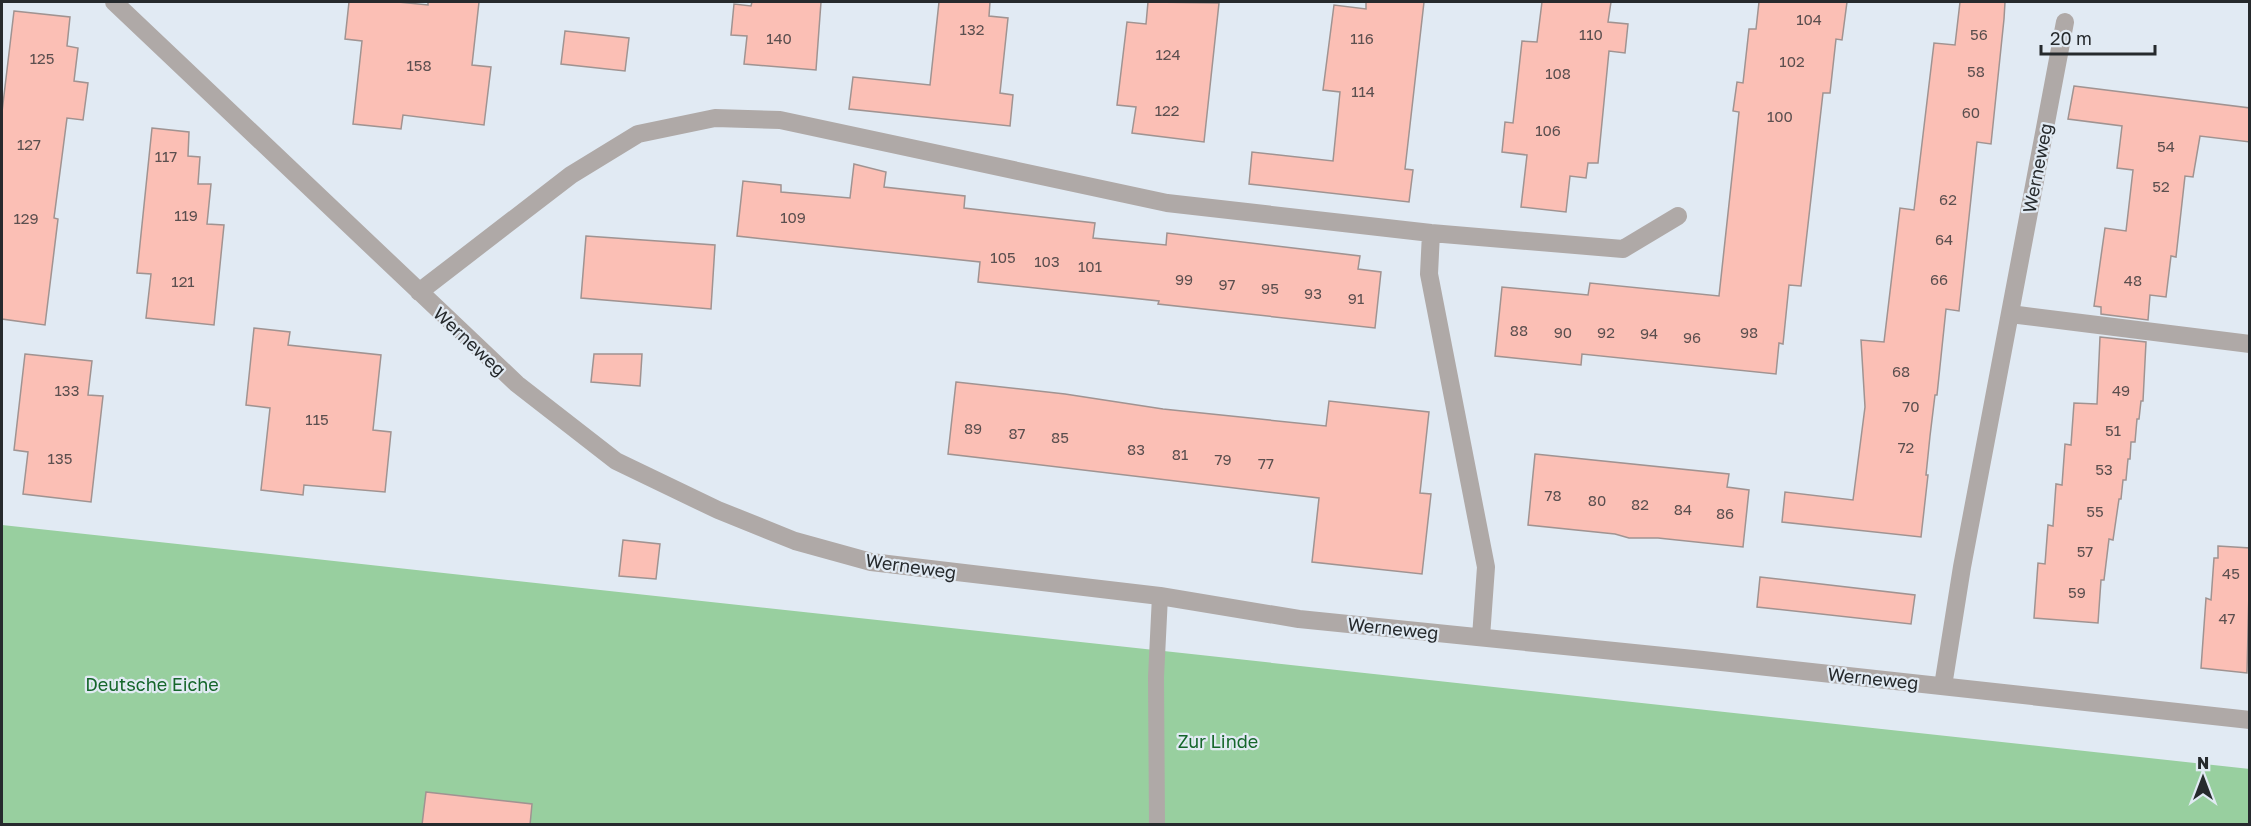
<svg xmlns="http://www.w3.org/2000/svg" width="2251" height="826" viewBox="0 0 2251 826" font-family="'Golos Text',sans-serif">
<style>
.green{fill:#98cf9f}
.building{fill:#fbbfb5;stroke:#a09391;stroke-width:1.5}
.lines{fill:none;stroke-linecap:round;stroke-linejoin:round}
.lane{stroke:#afa9a7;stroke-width:16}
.street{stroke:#afa9a7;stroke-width:18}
.labels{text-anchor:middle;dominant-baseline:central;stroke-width:4.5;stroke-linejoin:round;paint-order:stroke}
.number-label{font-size:15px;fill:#5b4f4f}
.street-label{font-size:18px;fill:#262a2d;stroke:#e1eaf3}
.park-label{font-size:18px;fill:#15662b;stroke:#e1eaf3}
</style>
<rect width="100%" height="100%" fill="#e1eaf3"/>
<path class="green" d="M2,525L2250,769L2249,824H2Z"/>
<path class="building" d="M349,2H398L428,5V2H479L472,65L491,67L484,125L403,115L401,129L353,124L362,41L345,39Z
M752,2H821L816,70L744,64L747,36L731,35L734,4L751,6Z
M939,2H990L989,16L1008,18L1000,93L1013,95L1010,126L849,109L853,77L930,85Z
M1148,2L1219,3L1204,142L1132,133L1136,107L1117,105L1127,22L1146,24Z
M1366,2H1424L1405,169L1413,170L1409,202L1249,184L1252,152L1333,161L1340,92L1323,90L1334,5L1366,9Z
M1542,2H1611L1608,22L1628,24L1625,53L1609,51L1598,163H1588L1586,178L1570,176L1566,212L1521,207L1527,155L1502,152L1505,122L1513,123L1522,41L1537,42Z
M1759,2H1847L1842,40L1836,39L1830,93H1823L1801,286L1789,285L1783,344L1779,343L1776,374L1582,354L1581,365L1495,356L1502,287L1588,295L1590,283L1719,296L1739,112L1733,111L1737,82L1743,83L1749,29H1756Z
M1960,2H2005L2004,19L1991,144L1977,142L1959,311L1946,309L1937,395H1935L1930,436L1926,475H1928L1921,537L1782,522L1785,492L1853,500L1865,407L1861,340L1884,342L1900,208L1914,210L1934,43L1955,45Z
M14,11L70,17L67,46L78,48L74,81L88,83L83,120L67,118L54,218L58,219L45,325L2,319V112Z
M565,31L629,38L625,71L561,64Z
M2074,86L2250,108V142L2200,136L2193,177L2185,176L2176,257L2171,256L2166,297L2150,295L2148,320L2101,314V307L2094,306L2105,228L2126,231L2133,170L2117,168L2122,126L2068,119Z
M152,128L189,132L188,156L200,157L198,184H211L207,224L224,225L214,325L146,318L151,274L137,273Z
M854,164L886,172L884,187L965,196L964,208L1095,223L1093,238L1166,245L1167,233L1360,256L1358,269L1381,272L1375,328L1158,304L1159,301L978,282L980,262L737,236L743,181L781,185V192L850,198Z
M586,236L715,245L711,309L581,298Z
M254,328L290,332L288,345L381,355L373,430L391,432L385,492L304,485L303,495L261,490L270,408L246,405Z
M2100,337L2146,342L2143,401H2141L2139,419H2137L2135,442H2131L2130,459H2128L2126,480H2123L2121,499H2119L2113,540L2109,539L2104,580H2101L2098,623L2034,618L2038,563L2045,564L2048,525L2053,526L2056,484L2062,485L2065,444L2071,445L2074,403L2097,404Z
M25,354L92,361L88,395L103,396L91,502L23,494L28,452L14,450Z
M594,354H642L640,386L591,382Z
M956,382L1065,394L1163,409L1326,426L1329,401L1429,412L1420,493L1431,494L1422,574L1312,562L1319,498L948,454Z
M1535,454L1729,474L1727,487L1749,490L1743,547L1658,538H1629L1615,534L1528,525Z
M623,540L660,544L656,579L619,576Z
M2218,546L2250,548L2247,673L2201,668L2206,598L2211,600L2214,558H2218Z
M1760,577L1915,595L1911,624L1757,607Z
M426,792L532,804L530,825H422Z"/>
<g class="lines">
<path class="lane" d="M1157,824L1156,677L1160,596"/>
<path class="street" d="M114,2L517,384L616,461L718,510L795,541L871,562L1160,596L1299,619L1703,660L2250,720
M1431,233L1429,274L1486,567L1481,637
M419,292L571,175L638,134L715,118L780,120L1167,203L1431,233L1623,249L1678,216
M2010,314L2250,344
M1943,686L1962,567L2065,22"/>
</g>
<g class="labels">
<g class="number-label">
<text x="1809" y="19">104</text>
<text x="972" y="29">132</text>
<text x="1591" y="34">110</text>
<text x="1979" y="34">56</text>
<text x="779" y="38">140</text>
<text x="1362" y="38">116</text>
<text x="1168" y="54">124</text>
<text x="42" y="58">125</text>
<text x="1792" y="61">102</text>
<text x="419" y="65">158</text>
<text x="1976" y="71">58</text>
<text x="1558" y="73">108</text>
<text x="1363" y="91">114</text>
<text x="1167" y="110">122</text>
<text x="1971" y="112">60</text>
<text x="1780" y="116">100</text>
<text x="1548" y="130">106</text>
<text x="29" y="144">127</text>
<text x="2166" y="146">54</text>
<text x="166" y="156">117</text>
<text x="2161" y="186">52</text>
<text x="1948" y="199">62</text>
<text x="186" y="215">119</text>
<text x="793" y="217">109</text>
<text x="26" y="218">129</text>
<text x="1944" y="239">64</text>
<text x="1003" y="257">105</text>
<text x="1047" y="261">103</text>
<text x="1090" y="266">101</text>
<text x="1184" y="279">99</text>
<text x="1939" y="279">66</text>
<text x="2133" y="280">48</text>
<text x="183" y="281">121</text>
<text x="1227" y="284">97</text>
<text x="1270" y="288">95</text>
<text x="1313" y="293">93</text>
<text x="1356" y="298">91</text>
<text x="1519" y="330">88</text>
<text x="1563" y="332">90</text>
<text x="1606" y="332">92</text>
<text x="1749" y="332">98</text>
<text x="1649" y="333">94</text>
<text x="1692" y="337">96</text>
<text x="1901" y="371">68</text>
<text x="67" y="390">133</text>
<text x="2121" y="390">49</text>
<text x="1911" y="406">70</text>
<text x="317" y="419">115</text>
<text x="973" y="428">89</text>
<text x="2113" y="430">51</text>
<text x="1017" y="433">87</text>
<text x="1060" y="437">85</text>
<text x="1906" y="447">72</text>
<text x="1136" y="449">83</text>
<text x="1180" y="454">81</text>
<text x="60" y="458">135</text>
<text x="1223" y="459">79</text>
<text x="1266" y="463">77</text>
<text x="2104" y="469">53</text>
<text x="1553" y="495">78</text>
<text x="1597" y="500">80</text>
<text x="1640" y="504">82</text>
<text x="1683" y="509">84</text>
<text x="2095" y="511">55</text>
<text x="1725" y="513">86</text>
<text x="2085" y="551">57</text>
<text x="2231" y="573">45</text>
<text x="2077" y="592">59</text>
<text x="2227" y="618">47</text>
</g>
<g class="street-label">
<text transform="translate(2037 168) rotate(-79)">Werneweg</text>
<text transform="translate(470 341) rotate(43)">Werneweg</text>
<text transform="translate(911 566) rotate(8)">Werneweg</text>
<text transform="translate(1393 628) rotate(6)">Werneweg</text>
<text transform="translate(1873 678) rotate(6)">Werneweg</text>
</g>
<g class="park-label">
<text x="152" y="684">Deutsche Eiche</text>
<text x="1218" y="741">Zur Linde</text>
</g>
</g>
<rect width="2251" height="826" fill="none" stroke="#262a2d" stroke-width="6"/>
<g transform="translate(2203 778)" stroke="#e1eaf3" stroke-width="4.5" paint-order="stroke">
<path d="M0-4.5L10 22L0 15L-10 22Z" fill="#262a2d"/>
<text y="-9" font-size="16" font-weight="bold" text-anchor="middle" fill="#262a2d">N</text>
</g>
<path d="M2041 45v9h114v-9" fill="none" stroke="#262a2d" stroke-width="3"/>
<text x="2050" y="45" font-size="18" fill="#262a2d" stroke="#e1eaf3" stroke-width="4.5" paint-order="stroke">20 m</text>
</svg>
